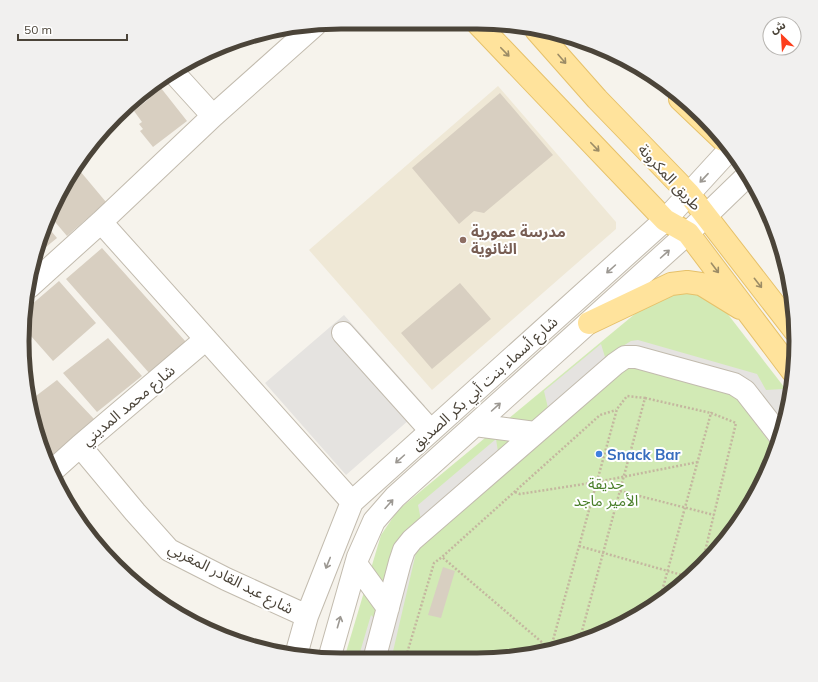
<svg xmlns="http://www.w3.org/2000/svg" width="818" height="682" viewBox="0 0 818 682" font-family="Mulish,'Noto Sans Arabic',sans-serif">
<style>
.education{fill:#efe8d6}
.green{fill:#d2eab5}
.parking{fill:#e5e3e0}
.building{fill:#d8cfc1}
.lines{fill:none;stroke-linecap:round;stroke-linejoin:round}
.minor-casing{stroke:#c2bbae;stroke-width:24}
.major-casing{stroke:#e6c16a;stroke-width:24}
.path{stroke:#c4b79f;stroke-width:2.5;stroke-dasharray:2 2;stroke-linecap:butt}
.minor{stroke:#fff;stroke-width:22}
.major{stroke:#ffe39c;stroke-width:22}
.oneway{stroke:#9c8c66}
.oneway2{stroke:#9c9892}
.education-dot{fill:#8d6e63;stroke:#fff;stroke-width:1.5}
.shop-dot{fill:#3f7fe0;stroke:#fff;stroke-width:1.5}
.labels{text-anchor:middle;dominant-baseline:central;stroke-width:4;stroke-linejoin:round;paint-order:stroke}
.street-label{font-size:15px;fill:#4b4439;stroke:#fff}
.education-label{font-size:15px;font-weight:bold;fill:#785e54;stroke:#fff;text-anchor:start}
.shop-label{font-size:15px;font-weight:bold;fill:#366cbe;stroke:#fff;text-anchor:start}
.park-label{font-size:15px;fill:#4a7f2a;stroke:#fff}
.rim{fill:none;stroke:#4b4439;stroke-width:5}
</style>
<rect width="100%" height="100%" fill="#f6f3ec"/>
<path class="education" d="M498,86L616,222V229L432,390L309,250Z"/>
<path class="green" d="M665,289L713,295L791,396L790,403L772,463L742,518L703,566L654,606L599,636L539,654L477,660L344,659L381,535L398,510Z"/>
<path class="parking" d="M344,315L425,406L346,475L265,383Z
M638,340L757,374L766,390L783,389L790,398V403L776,451L749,415L754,400L627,363L418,544L391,660L358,659L371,615L380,624L421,520L418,505L496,439L498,452L546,411L548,408L544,391L601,344L605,357L631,341Z"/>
<path class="building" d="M157,83L187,121L153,147L140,131L143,129L139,124L142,122L134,111L150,98L145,93Z
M500,93L553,155L484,213L474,211L459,224L412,168Z
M75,165L106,202L67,236L50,216Z
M46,225L57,238L35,256L39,239Z
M102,248L186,342L150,374L66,279Z
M59,281L96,323L53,361L23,327V320L24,311Z
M460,283L491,319L432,369L401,333Z
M108,338L142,376L97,412L63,373Z
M57,380L95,420L50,459L43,451L28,402Z
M443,567L455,571L441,618L428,615Z"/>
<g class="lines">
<defs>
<path id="minor" d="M173,72L213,116
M101,222L352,502
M29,287L101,222L213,116L315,25
M343,333L431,431
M475,425L535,433
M80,446L135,512L169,550L226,579L307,616
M51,472L80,446L206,339
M356,564L388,608
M296,655L307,616L352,502L665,220L730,149
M329,659L358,557L374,521L395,497L688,233L748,175
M374,660L400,562L404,550L412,540L615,364L625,357H636L734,384L745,391L780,436"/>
<path id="major" d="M478,24L665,220L688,233L793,372
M536,30L597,99L689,194L795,331
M680,99L723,140
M589,323L671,284L687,282L701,284L740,308"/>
</defs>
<use href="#minor" class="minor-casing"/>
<use href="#major" class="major-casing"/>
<path class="path" d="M645,398L711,413
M620,491L714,515
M515,492L520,494L597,482L698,462
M579,546L689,577
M659,602L711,413L736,423L701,568
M551,650L442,557L600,415L616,410
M550,651L617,409L627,396L645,398L579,642
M405,660L434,563L442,557"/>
<use href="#minor" class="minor"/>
<use href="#major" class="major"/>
</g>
<defs><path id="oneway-shaft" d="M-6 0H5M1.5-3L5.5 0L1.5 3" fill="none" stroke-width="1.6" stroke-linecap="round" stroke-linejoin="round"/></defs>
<g class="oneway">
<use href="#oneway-shaft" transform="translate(505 52) rotate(46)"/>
<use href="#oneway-shaft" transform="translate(562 59) rotate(49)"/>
<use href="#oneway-shaft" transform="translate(595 147) rotate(46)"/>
<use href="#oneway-shaft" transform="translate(715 268) rotate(53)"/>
<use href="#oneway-shaft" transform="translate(758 283) rotate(52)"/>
</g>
<g class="oneway2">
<use href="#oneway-shaft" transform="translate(704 178) rotate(133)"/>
<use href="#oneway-shaft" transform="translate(665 254) rotate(-42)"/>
<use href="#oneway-shaft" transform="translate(611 269) rotate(138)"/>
<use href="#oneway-shaft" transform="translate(496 407) rotate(-42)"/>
<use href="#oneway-shaft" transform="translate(400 459) rotate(138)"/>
<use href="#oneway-shaft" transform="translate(389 504) rotate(-48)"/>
<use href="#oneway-shaft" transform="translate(328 563) rotate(112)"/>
<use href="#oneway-shaft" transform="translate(339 622) rotate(-74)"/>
</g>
<circle class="education-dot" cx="463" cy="240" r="4"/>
<circle class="shop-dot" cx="599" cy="454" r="4"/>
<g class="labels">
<g class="street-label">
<text transform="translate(670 177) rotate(47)">طريق المكرونة</text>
<text transform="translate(484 383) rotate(-42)">شارع أسماء بنت أبي بكر الصديق</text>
<text transform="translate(128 405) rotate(-40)">شارع محمد المديني</text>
<text transform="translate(231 578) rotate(27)">شارع عبد القادر المغربي</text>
</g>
<g class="education-label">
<text x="471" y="231">مدرسة عمورية<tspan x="471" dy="17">الثانوية</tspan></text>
</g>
<g class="shop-label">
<text x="607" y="454">Snack Bar</text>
</g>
<g class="park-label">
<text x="606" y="483">حديقة<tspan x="606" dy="17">الأمير ماجد</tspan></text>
</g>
</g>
<path d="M0 0H818V682H0ZM341 29H477A312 312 0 0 1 789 341V341A312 312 0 0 1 477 653H341A312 312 0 0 1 29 341V341A312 312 0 0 1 341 29Z" fill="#f1f0ef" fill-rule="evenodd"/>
<path class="rim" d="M341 29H477A312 312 0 0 1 789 341V341A312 312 0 0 1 477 653H341A312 312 0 0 1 29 341V341A312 312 0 0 1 341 29Z"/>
<g transform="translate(782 36) rotate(335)"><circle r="19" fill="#ffffff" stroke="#b7b4b0"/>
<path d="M0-3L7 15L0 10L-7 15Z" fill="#fc3f1d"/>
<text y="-6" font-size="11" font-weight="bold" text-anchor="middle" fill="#4b4439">ش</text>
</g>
<path d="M18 34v6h109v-6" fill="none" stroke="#4b4439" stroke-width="2"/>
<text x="24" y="34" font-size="12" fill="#4b4439" stroke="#ffffff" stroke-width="3" paint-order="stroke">50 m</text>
</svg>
